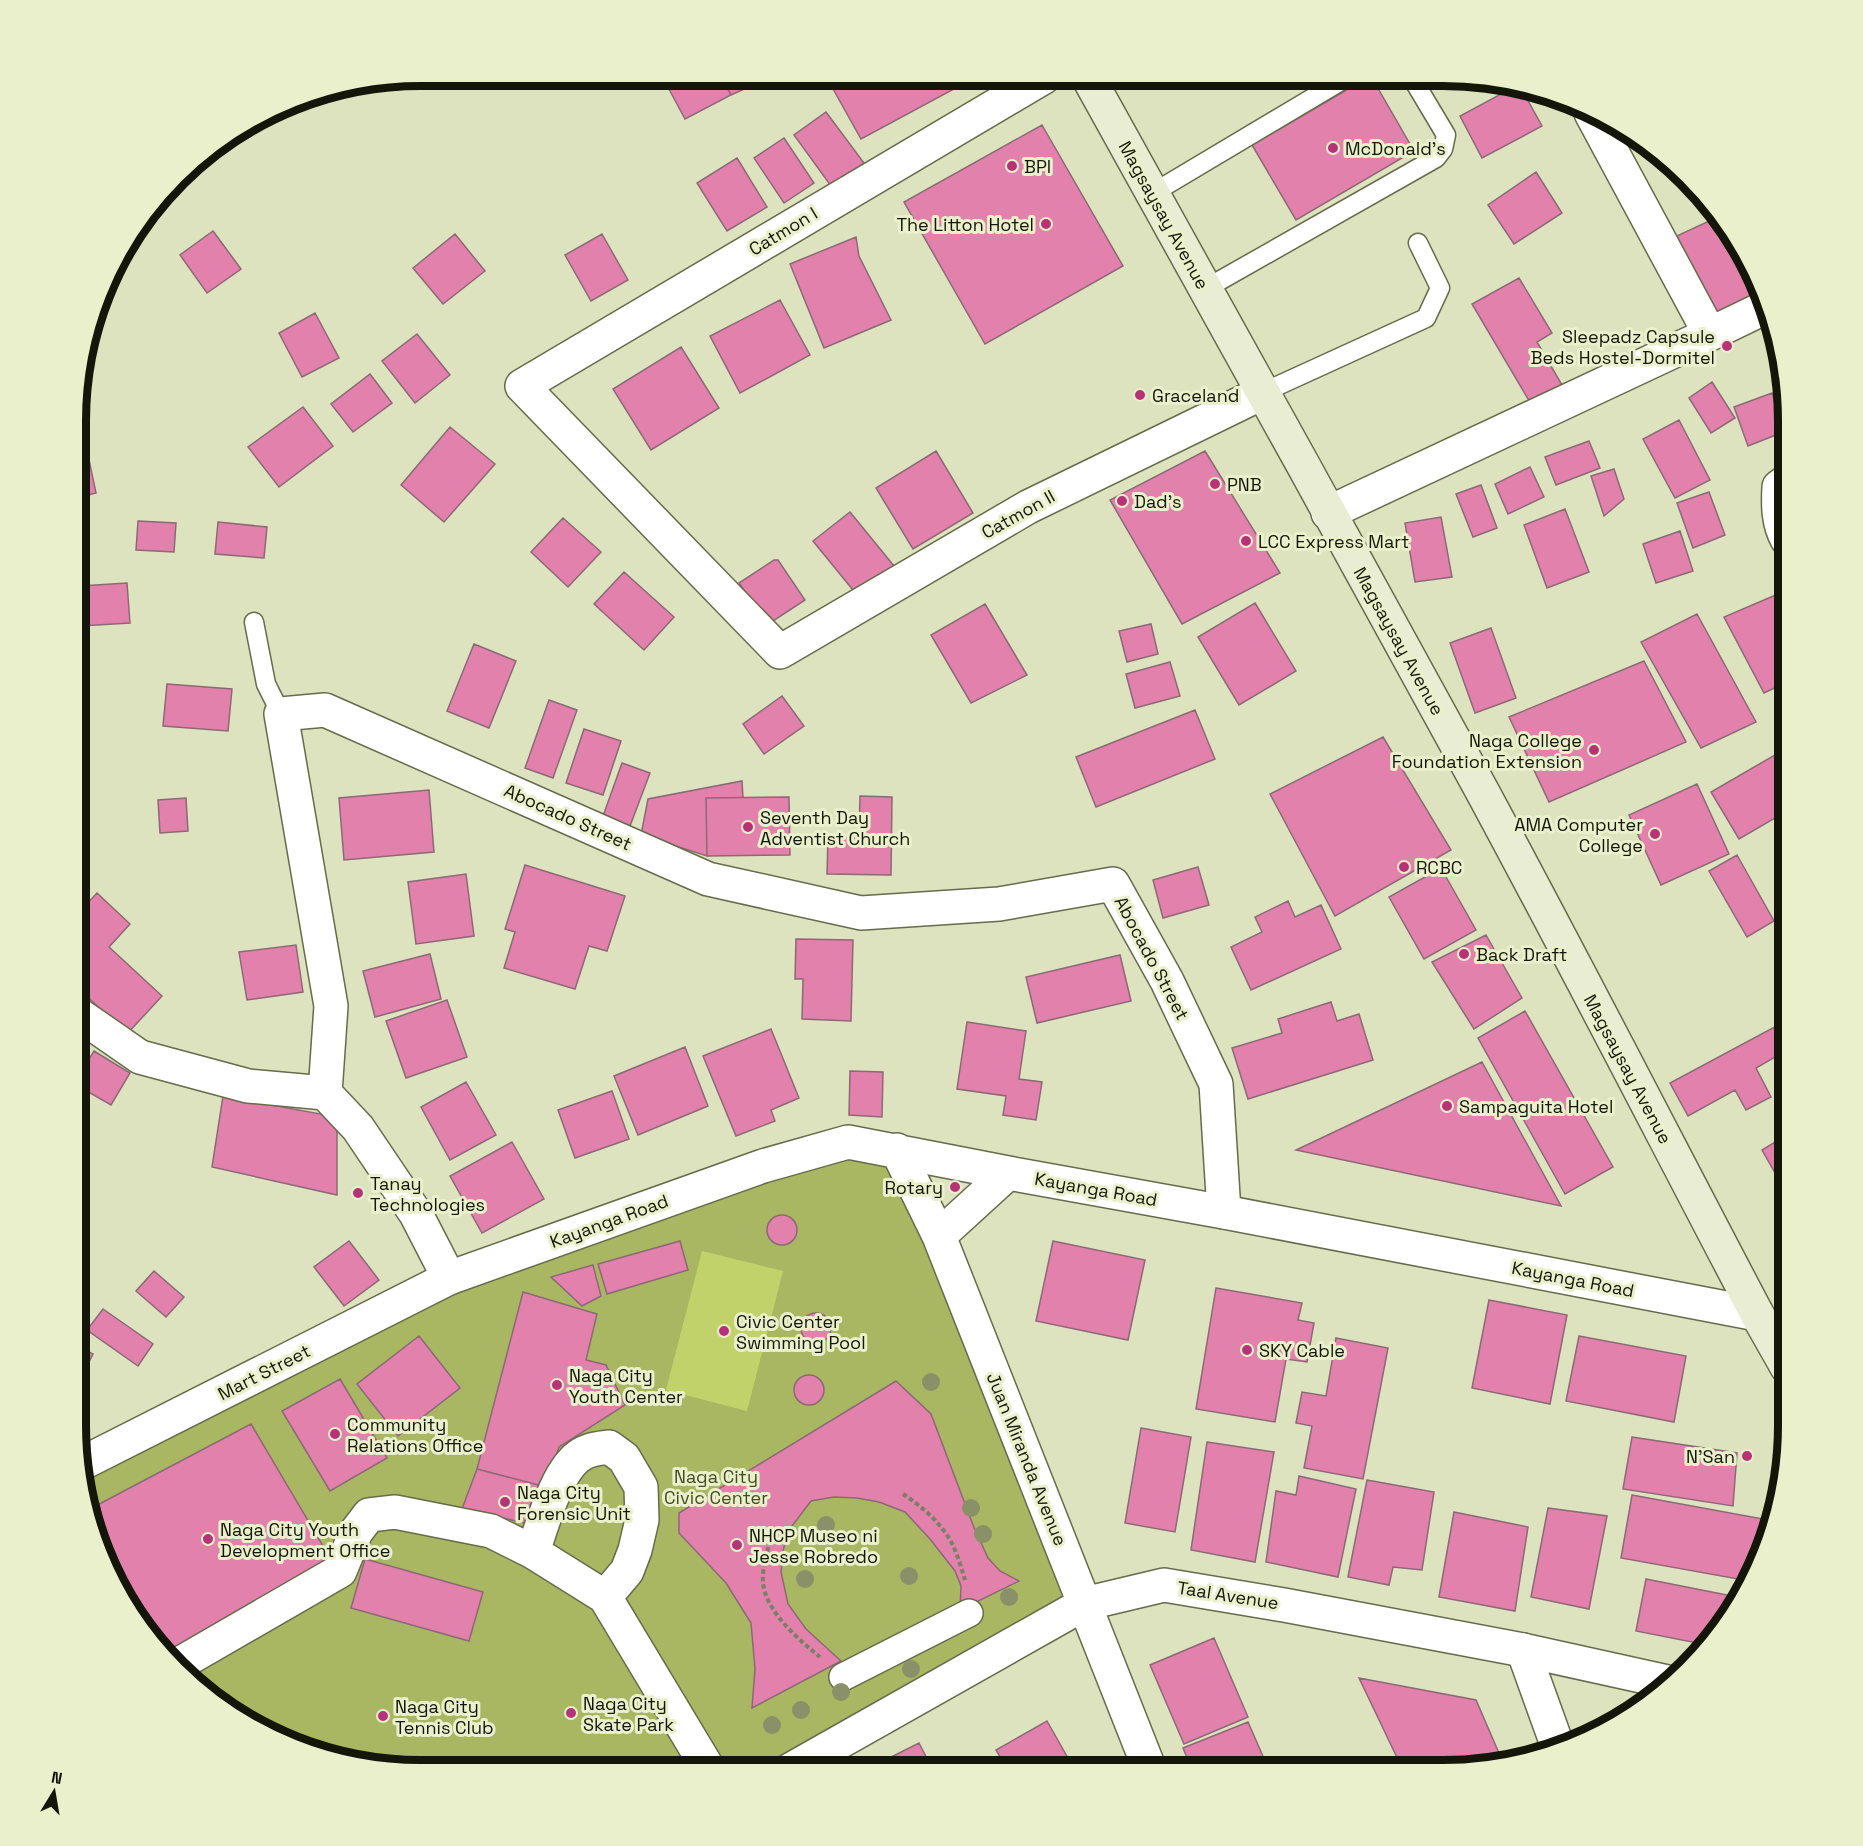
<svg xmlns="http://www.w3.org/2000/svg" width="1863" height="1846" viewBox="0 0 1863 1846" font-family="'Space Grotesk',sans-serif">
<style>
.green{fill:#a9b762}
.water{fill:#c2d26b}
.building{fill:#e281ac;stroke:#8c6977;stroke-width:1.5}
.lines{fill:none;stroke-linecap:round;stroke-linejoin:round}
.service-casing{stroke:#666b4b;stroke-width:21}
.pedestrian-casing{stroke:#666b4b;stroke-width:30}
.minor-casing{stroke:#666b4b;stroke-width:36}
.tertiary-casing{stroke:#666b4b;stroke-width:36}
.secondary-casing{stroke:#666b4b;stroke-width:36}
.path{stroke:#7a7f66;stroke-width:4;stroke-dasharray:4.5 3;stroke-linecap:butt}
.service{stroke:#fff;stroke-width:18}
.pedestrian{stroke:#fff;stroke-width:27}
.minor{stroke:#fff;stroke-width:33}
.tertiary{stroke:#fff;stroke-width:33}
.secondary{stroke:#e9edd4;stroke-width:33}
.tree{fill:#8a9068}
.poi-dot{fill:#b73378;stroke:#e9f0cb;stroke-width:2}
.labels{text-anchor:middle;dominant-baseline:central;stroke-width:6;stroke-linejoin:round;paint-order:stroke}
.poi-label{font-size:18px;fill:#141609;stroke:#e9f0cb;text-anchor:start}
.street-label{font-size:18px;fill:#141609;stroke:#e9f0cb}
.park-label{font-size:18px;fill:#464c22;stroke:#e9f0cb}
.rim{fill:none;stroke:#141609;stroke-width:8}
</style>
<rect width="100%" height="100%" fill="#dce3be"/>
<path class="green" d="M848,1142L897,1150L1084,1604L790,1770H398L331,1759L248,1725L146,1636L93,1537L79,1465L449,1278Z"/>
<path class="water" d="M702,1251L783,1271L747,1411L666,1390Z"/>
<path class="building" d="M662,76H721L731,95L685,119Z
M721,76H773L731,95Z
M831,76H964L967,82L861,139L827,78Z
M1367,78H1372L1414,151L1296,220L1252,145Z
M1514,87L1522,90L1542,126L1482,158L1460,116Z
M826,112L864,163L831,186L794,135Z
M1042,125L1123,266L985,344L904,202Z
M784,138L814,183L784,203L754,158Z
M737,158L767,207L727,231L697,183Z
M1536,172L1562,213L1514,244L1488,205Z
M1720,216L1763,298L1707,324L1668,240Z
M213,231L241,269L207,293L180,255Z
M455,234L485,271L443,304L413,268Z
M602,234L628,280L591,301L565,255Z
M856,237L859,256L891,320L824,348L790,264Z
M1519,278L1552,333L1537,342L1562,385L1531,404L1472,304Z
M780,300L810,355L740,393L710,336Z
M315,313L339,358L302,377L279,333Z
M417,334L450,375L415,403L382,361Z
M681,347L719,408L651,450L613,389Z
M370,374L392,403L353,432L331,404Z
M1712,382L1735,418L1711,433L1689,398Z
M1772,393L1786,431L1748,446L1734,407Z
M303,407L333,446L279,487L248,447Z
M1679,420L1710,480L1675,498L1643,439Z
M450,427L495,464L444,522L401,485Z
M1589,441L1600,468L1556,485L1545,457Z
M936,451L973,513L913,549L876,488Z
M1205,451L1280,573L1182,624L1110,500Z
M88,455L96,493L81,497V457Z
M1530,467L1544,497L1508,514L1495,484Z
M1614,469L1624,499L1604,516L1591,476Z
M1481,485L1497,528L1473,537L1456,494Z
M1709,492L1725,535L1693,548L1677,503Z
M1565,509L1589,572L1547,588L1524,525Z
M850,512L894,566L857,595L813,541Z
M1441,517L1452,577L1415,582L1405,523Z
M563,518L601,552L568,587L531,552Z
M138,521L176,523L174,552L136,550Z
M218,522L267,527L264,558L215,554Z
M1680,531L1693,571L1656,583L1643,544Z
M774,560H778L805,600L767,625L739,583Z
M624,572L674,617L644,650L594,604Z
M127,583L130,623L80,626V586Z
M1778,594L1787,611V682L1764,693L1724,617Z
M1255,603L1296,671L1239,705L1198,637Z
M985,604L1027,675L971,703L931,635Z
M1697,614L1756,722L1701,748L1641,642Z
M1151,624L1158,654L1127,662L1119,631Z
M1491,628L1516,698L1475,713L1450,643Z
M474,644L516,661L489,728L447,711Z
M1644,661L1686,742L1549,802L1509,717Z
M1170,662L1180,696L1135,708L1126,674Z
M167,684L232,689L228,731L163,726Z
M782,696L804,726L764,754L743,724Z
M549,700L577,710L553,778L525,768Z
M1195,710L1215,759L1096,807L1076,757Z
M584,729L621,741L603,795L566,783Z
M1383,737L1451,850L1335,916L1270,794Z
M1787,748V811L1739,839L1711,792Z
M622,763L650,773L630,826L603,816Z
M742,781L743,798H706L707,856L641,835L648,799Z
M1697,784L1729,854L1661,885L1629,815Z
M429,790L434,852L344,860L339,798Z
M860,796L892,797L891,875L827,874L828,837L859,838Z
M789,797L790,855L707,856L706,798Z
M186,798L188,831L160,833L158,800Z
M1737,855L1774,921L1747,937L1709,871Z
M525,865L625,896L607,951L589,946L575,989L504,968L515,932L505,929Z
M1198,867L1209,905L1163,918L1153,880Z
M1441,868L1476,930L1424,959L1389,897Z
M466,874L474,936L416,944L408,882Z
M97,893L130,924L109,947L162,996L127,1034L78,988L79,912Z
M1288,901L1295,917L1321,905L1341,949L1251,990L1231,947L1262,932L1255,917Z
M1486,935L1522,998L1474,1029L1432,962Z
M796,939L853,940L851,1021L802,1019L803,979H795Z
M296,945L303,992L247,1000L239,952Z
M430,954L441,999L375,1017L363,971Z
M1120,955L1131,1001L1037,1023L1026,977Z
M447,1000L467,1057L406,1078L386,1021Z
M1331,1002L1337,1021L1359,1014L1373,1060L1248,1099L1232,1048L1282,1033L1278,1019Z
M1525,1011L1613,1167L1565,1194L1478,1038Z
M1786,1021L1787,1050L1756,1068L1771,1097L1746,1110L1735,1090L1688,1116L1670,1083Z
M967,1022L1026,1031L1019,1079L1042,1082L1036,1120L1003,1115L1006,1096L957,1089Z
M771,1029L799,1098L771,1110L775,1121L736,1136L703,1056Z
M78,1040L88,1046L78,1063Z
M685,1047L708,1106L638,1135L614,1076Z
M94,1051L130,1073L111,1105L78,1086V1077Z
M1482,1062L1561,1206L1296,1150Z
M850,1071L883,1072L882,1117L849,1115Z
M466,1082L496,1135L450,1160L421,1107Z
M612,1091L629,1139L575,1158L558,1110Z
M223,1096L337,1117V1195L212,1167Z
M1787,1135V1194L1762,1150Z
M512,1142L544,1199L482,1233L450,1176Z
M767 1230a15 15 0 1 1 30 0a15 15 0 1 1-30 0Z
M349,1241L379,1280L344,1306L314,1267Z
M680,1241L688,1270L607,1294L598,1264Z
M1053,1241L1145,1260L1128,1340L1036,1321Z
M593,1265L601,1296L582,1306L551,1277Z
M154,1271L184,1297L166,1317L136,1291Z
M77,1274L86,1279L77,1296Z
M1216,1288L1302,1303L1298,1320L1314,1323L1307,1362L1286,1359L1275,1422L1196,1409Z
M523,1292L597,1314L586,1360L606,1365L625,1405L559,1447L546,1487L477,1469Z
M1489,1300L1567,1315L1550,1404L1472,1388Z
M103,1309L153,1344L138,1366L87,1330Z
M801 1328a15 15 0 1 1 30 0a15 15 0 1 1-30 0Z
M419,1336L460,1388L398,1436L357,1384Z
M1579,1336L1686,1356L1674,1422L1566,1401Z
M1336,1338L1388,1348L1363,1479L1304,1468L1312,1426L1296,1423L1302,1392L1326,1396Z
M76,1345L93,1354L79,1381L76,1379Z
M794 1390a15 15 0 1 1 30 0a15 15 0 1 1-30 0Z
M340,1379L387,1458L330,1491L282,1411Z
M896,1381L931,1414L973,1525L988,1558L1000,1571L1019,1581L960,1610L961,1586L955,1571L930,1539L905,1512L879,1502L857,1498L834,1497L811,1501L789,1530L783,1551L781,1572L788,1604L806,1629L841,1661L752,1708L755,1669L751,1623L726,1583L679,1533V1513Z
M251,1424L333,1563L168,1655L146,1636L95,1540L97,1539L92,1528L88,1510Z
M1141,1428L1191,1437L1175,1532L1125,1523Z
M1632,1437L1737,1453L1733,1506L1623,1489Z
M1207,1442L1274,1452L1255,1562L1191,1550Z
M477,1469L546,1487L539,1526L462,1509Z
M1299,1476L1356,1489L1338,1577L1266,1562L1276,1491L1296,1495Z
M1367,1480L1434,1492L1422,1570L1393,1567L1389,1585L1348,1577Z
M1632,1495L1774,1521L1749,1581L1621,1558Z
M1548,1508L1607,1516L1589,1609L1531,1597Z
M1454,1512L1528,1527L1515,1611L1439,1597Z
M365,1559L483,1592L469,1641L351,1608Z
M1646,1579L1742,1598L1702,1644L1636,1631Z
M1214,1638L1248,1717L1184,1744L1150,1665Z
M1359,1678L1476,1700L1502,1760L1490,1765L1465,1770H1403Z
M1047,1721L1073,1767L1067,1770H1008L996,1750Z
M1248,1722L1269,1770H1192L1183,1748Z
M919,1743L933,1770H887L883,1761Z"/>
<g class="lines">
<defs>
<path id="service" d="M1153,193L1346,78
M1205,289L1436,158L1443,149L1446,135L1412,78
M1264,392L1426,318L1440,288L1418,243
M254,622L266,684L281,714"/>
<path id="pedestrian" d="M843,1677L969,1613"/>
<path id="minor" d="M1044,77L522,386L780,652L1028,507L1264,392
M1591,113L1710,334
M1787,481L1779,487C1778,505 1778,523 1787,539
M1328,513L1710,334L1768,306
M78,1014L140,1057L248,1086L325,1093
M449,1278L416,1214L358,1128L325,1093L331,1006L281,714L325,710L708,879L861,913L999,904L1113,884L1167,981L1216,1084L1224,1212
M533,1552C542,1526 557,1468 582,1454C590,1449 600,1448 609,1447L624,1458L641,1487L642,1520L635,1550L627,1571L605,1597
M1523,1650L1559,1750
M179,1664L340,1571L356,1532L369,1515L395,1512L491,1531L533,1552L605,1597L709,1770"/>
<path id="tertiary" d="M897,1150L939,1236L1150,1770
M939,1236L1008,1173
M79,1465L449,1278L763,1166L848,1142L1008,1173L1224,1212L1757,1314
M790,1770L1084,1604L1164,1585L1284,1605L1523,1650L1668,1682"/>
<path id="secondary" d="M1088,77C1220,314 1351,551 1481,789C1575,963 1665,1139 1757,1314L1787,1367"/>
</defs>
<use href="#service" class="service-casing"/>
<use href="#pedestrian" class="pedestrian-casing"/>
<use href="#minor" class="minor-casing"/>
<use href="#tertiary" class="tertiary-casing"/>
<use href="#secondary" class="secondary-casing"/>
<path class="path" d="M903,1494C921,1506 939,1521 950,1540C957,1552 961,1567 965,1580
M770,1540C767,1553 762,1569 763,1582C765,1611 799,1640 820,1657"/>
<use href="#service" class="service"/>
<use href="#pedestrian" class="pedestrian"/>
<use href="#minor" class="minor"/>
<use href="#tertiary" class="tertiary"/>
<use href="#secondary" class="secondary"/>
</g>
<g class="tree">
<circle cx="931" cy="1382" r="9"/>
<circle cx="971" cy="1508" r="9"/>
<circle cx="826" cy="1525" r="9"/>
<circle cx="983" cy="1534" r="9"/>
<circle cx="909" cy="1576" r="9"/>
<circle cx="805" cy="1579" r="9"/>
<circle cx="1009" cy="1597" r="9"/>
<circle cx="911" cy="1669" r="9"/>
<circle cx="841" cy="1692" r="9"/>
<circle cx="801" cy="1710" r="9"/>
<circle cx="772" cy="1725" r="9"/>
</g>
<g class="poi-dot">
<circle cx="1333" cy="148" r="6"/>
<circle cx="1012" cy="166" r="6"/>
<circle cx="1046" cy="224" r="6"/>
<circle cx="1727" cy="346" r="6"/>
<circle cx="1140" cy="395" r="6"/>
<circle cx="1215" cy="484" r="6"/>
<circle cx="1122" cy="501" r="6"/>
<circle cx="1246" cy="541" r="6"/>
<circle cx="1594" cy="750" r="6"/>
<circle cx="748" cy="827" r="6"/>
<circle cx="1655" cy="834" r="6"/>
<circle cx="1404" cy="867" r="6"/>
<circle cx="1464" cy="954" r="6"/>
<circle cx="1447" cy="1106" r="6"/>
<circle cx="955" cy="1187" r="6"/>
<circle cx="358" cy="1193" r="6"/>
<circle cx="724" cy="1331" r="6"/>
<circle cx="1247" cy="1350" r="6"/>
<circle cx="557" cy="1385" r="6"/>
<circle cx="335" cy="1434" r="6"/>
<circle cx="1747" cy="1456" r="6"/>
<circle cx="505" cy="1502" r="6"/>
<circle cx="208" cy="1539" r="6"/>
<circle cx="737" cy="1545" r="6"/>
<circle cx="571" cy="1713" r="6"/>
<circle cx="383" cy="1716" r="6"/>
</g>
<g class="labels">
<g class="poi-label">
<text x="1345" y="148">McDonald's</text>
<text x="1024" y="166">BPI</text>
<text x="1034" y="224" text-anchor="end">The Litton Hotel</text>
<text x="1715" y="336" text-anchor="end">Sleepadz Capsule<tspan x="1715" dy="21">Beds Hostel-Dormitel</tspan></text>
<text x="1152" y="395">Graceland</text>
<text x="1227" y="484">PNB</text>
<text x="1134" y="501">Dad's</text>
<text x="1258" y="541">LCC Express Mart</text>
<text x="1582" y="740" text-anchor="end">Naga College<tspan x="1582" dy="21">Foundation Extension</tspan></text>
<text x="760" y="817">Seventh Day<tspan x="760" dy="21">Adventist Church</tspan></text>
<text x="1643" y="824" text-anchor="end">AMA Computer<tspan x="1643" dy="21">College</tspan></text>
<text x="1416" y="867">RCBC</text>
<text x="1476" y="954">Back Draft</text>
<text x="1459" y="1106">Sampaguita Hotel</text>
<text x="370" y="1183">Tanay<tspan x="370" dy="21">Technologies</tspan></text>
<text x="943" y="1187" text-anchor="end">Rotary</text>
<text x="736" y="1321">Civic Center<tspan x="736" dy="21">Swimming Pool</tspan></text>
<text x="1259" y="1350">SKY Cable</text>
<text x="569" y="1375">Naga City<tspan x="569" dy="21">Youth Center</tspan></text>
<text x="347" y="1424">Community<tspan x="347" dy="21">Relations Office</tspan></text>
<text x="1735" y="1456" text-anchor="end">N'San</text>
<text x="517" y="1492">Naga City<tspan x="517" dy="21">Forensic Unit</tspan></text>
<text x="220" y="1529">Naga City Youth<tspan x="220" dy="21">Development Office</tspan></text>
<text x="749" y="1535">NHCP Museo ni<tspan x="749" dy="21">Jesse Robredo</tspan></text>
<text x="583" y="1703">Naga City<tspan x="583" dy="21">Skate Park</tspan></text>
<text x="395" y="1706">Naga City<tspan x="395" dy="21">Tennis Club</tspan></text>
</g>
<g class="street-label">
<text transform="translate(1164 215) rotate(61)">Magsaysay Avenue</text>
<text transform="translate(783 231) rotate(-31)">Catmon I</text>
<text transform="translate(1018 514) rotate(-29)">Catmon II</text>
<text transform="translate(1399 641) rotate(61)">Magsaysay Avenue</text>
<text transform="translate(568 817) rotate(24)">Abocado Street</text>
<text transform="translate(1152 958) rotate(62)">Abocado Street</text>
<text transform="translate(1628 1069) rotate(62)">Magsaysay Avenue</text>
<text transform="translate(1096 1189) rotate(10)">Kayanga Road</text>
<text transform="translate(609 1221) rotate(-20)">Kayanga Road</text>
<text transform="translate(1573 1279) rotate(11)">Kayanga Road</text>
<text transform="translate(264 1372) rotate(-27)">Mart Street</text>
<text transform="translate(1027 1459) rotate(68)">Juan Miranda Avenue</text>
<text transform="translate(1228 1595) rotate(9)">Taal Avenue</text>
</g>
<g class="park-label">
<text x="716" y="1476">Naga City<tspan x="716" dy="21">Civic Center</tspan></text>
</g>
</g>
<path d="M0 0H1863V1846H0ZM421 86H1443A335 335 0 0 1 1778 421V1425A335 335 0 0 1 1443 1760H421A335 335 0 0 1 86 1425V421A335 335 0 0 1 421 86Z" fill="#e9f0cb" fill-rule="evenodd"/>
<path class="rim" d="M421 86H1443A335 335 0 0 1 1778 421V1425A335 335 0 0 1 1443 1760H421A335 335 0 0 1 86 1425V421A335 335 0 0 1 421 86Z"/>
<g transform="translate(54 1792) rotate(11)" stroke="#e9f0cb" stroke-width="4.5" paint-order="stroke">
<path d="M0-4.5L10 22L0 15L-10 22Z" fill="#141609"/>
<text y="-9" font-size="16" font-weight="bold" text-anchor="middle" fill="#141609">N</text>
</g>
</svg>
